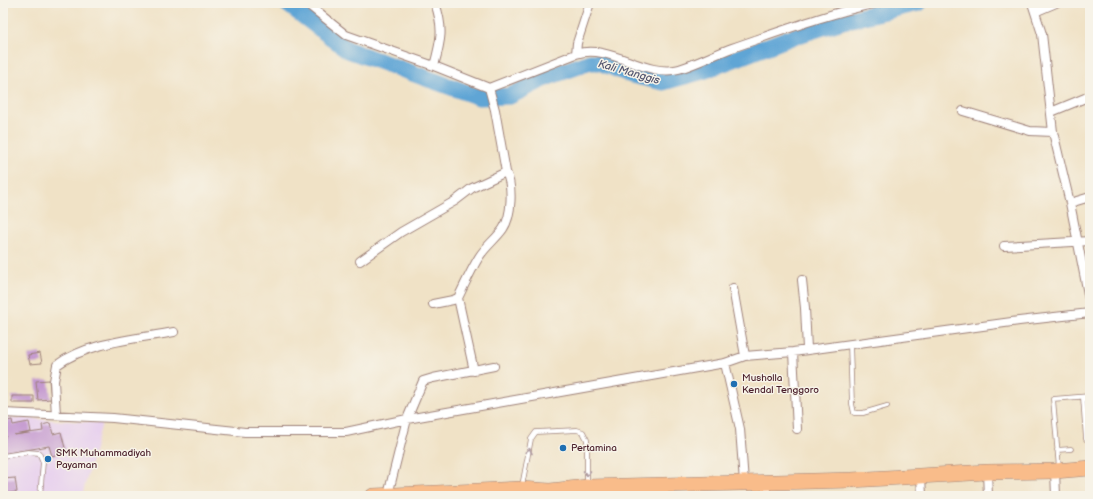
<svg xmlns="http://www.w3.org/2000/svg" width="1093" height="499" viewBox="0 0 1093 499" font-family="'Balsamiq Sans',sans-serif">
<style>
.built{fill:#e8d2ee}
.lines{fill:none;stroke-linecap:round;stroke-linejoin:round}
.river{stroke:#5fa5d5;stroke-width:17}
.building{fill:#c499d0}
.lane-casing{stroke:#9d8078;stroke-width:5.5}
.street-casing{stroke:#9d8078;stroke-width:10}
.highway-casing{stroke:#9d8078;stroke-width:16}
.lane{stroke:#fff;stroke-width:4}
.street{stroke:#fff;stroke-width:8}
.highway{stroke:#f9bc8a;stroke-width:15}
.oneway{stroke:#ae9aa0}
.poi-dot{fill:#1f6fb2;stroke:#f7f3e8;stroke-width:1.5}
.labels{text-anchor:middle;dominant-baseline:central;stroke-width:3;stroke-linejoin:round;paint-order:stroke}
.poi-label{font-size:10px;fill:#4a1f2b;stroke:#f7f3e8;text-anchor:start}
.water-label{font-size:11px;font-style:italic;fill:#52556f;stroke:#f7f3e8}
</style>
<rect width="100%" height="100%" fill="#f7f3e8"/>
<filter id="ink" filterUnits="userSpaceOnUse"><feTurbulence type="fractalNoise" baseFrequency=".025" numOctaves="2"/><feDisplacementMap in="SourceGraphic" scale="8" xChannelSelector="R" yChannelSelector="G"/><feConvolveMatrix kernelMatrix="1 2 1 2 8 2 1 2 1" color-interpolation-filters="sRGB"/></filter>
<filter id="wash" filterUnits="userSpaceOnUse"><feTurbulence type="fractalNoise" baseFrequency=".012" numOctaves="4" result="noise"/><feDisplacementMap in="SourceGraphic" scale="16" xChannelSelector="R" yChannelSelector="G"/><feGaussianBlur stdDeviation="0.9" result="paint"/><feColorMatrix in="noise" values="0 0 0 0 0 0 0 0 0 0 0 0 0 0 0 0 0 1.4 0 .05"/><feComposite in="paint" operator="in"/></filter>
<g filter="url(#wash)">
<rect width="100%" height="100%" fill="#f0e2c6"/>
<path class="built" d="M3,417L102,423L82,496H3Z"/>
<g class="lines">
<path class="river" d="M286,3L348,50L479,97L510,96L548,77L590,62H599L631,75L663,82L703,71L789,38L843,21L919,3"/>
</g>
<g id="blocks">
<path class="building" d="M40,353L42,363L30,364L28,355Z
M49,380L51,399L38,400L36,381Z
M12,396H34V403H12Z
M12,420L13,425L29,422L31,432L14,435L43,431L42,425L50,423L53,434L61,432L66,452L52,456L49,446L3,454V437H6L3,422Z
M15,478L17,492L3,494V479Z"/>
</g>
</g>
<g filter="url(#ink)">
<use href="#blocks" fill-opacity="0" stroke="#9d8078" stroke-width="1"/>
<g class="lines">
<defs>
<path id="lane" d="M850,344L852,404L854,413H863L887,406
M1083,397L1086,439
M1057,450L1071,449
M3,456L28,452L39,453L43,462L40,496
M1059,468L1053,399L1090,396
M522,486L531,439L536,432L577,430L583,432L587,440V484"/>
<path id="street" d="M306,3L346,35L434,66L489,88L576,54L577,43L590,3
M1032,3L1042,34L1053,132L1070,203L1090,304
M1035,12L1056,3
M576,54C611,43 644,78 679,69C697,64 715,54 732,48C779,32 829,13 877,3
M434,66C441,40 444,29 435,3
M963,111L1030,131L1053,132
M1051,112L1090,96
M1070,203L1090,197
M1004,246L1090,241
M360,261L401,232L455,201L472,188L506,172
M802,280L805,308L807,349
M733,288L745,356
M458,298L474,371
M433,304L453,300L458,298C465,284 471,270 479,257C486,246 496,239 503,229C512,216 513,186 506,172L495,110L489,88
M793,352L797,429
M725,363L740,429L744,482
M3,413L113,418L245,432H346L407,419L725,363L745,356L793,352L1019,321L1090,313
M56,415L54,381L57,365C88,342 136,339 174,332
M1055,471L1056,496
M987,472L988,496
M921,476L922,496
M766,483V496
M388,495L407,419L423,381L433,378L494,366"/>
<path id="highway" d="M373,496L521,489L550,491L587,487L852,480L987,472L1055,471L1090,468"/>
</defs>
<use href="#lane" class="lane-casing"/>
<use href="#street" class="street-casing"/>
<use href="#highway" class="highway-casing"/>
<use href="#lane" class="lane"/>
<use href="#street" class="street"/>
<use href="#highway" class="highway"/>
</g>
<defs><path id="oneway-chevron" d="M-2-3.5L2.5 0L-2 3.5" fill="none" stroke-width="1.6" stroke-linecap="round" stroke-linejoin="round"/></defs>
<g class="oneway">
<use href="#oneway-chevron" transform="translate(529 451) rotate(-79)"/>
<use href="#oneway-chevron" transform="translate(587 473) rotate(90)"/>
</g>
</g>
<g class="poi-dot">
<circle cx="734" cy="384" r="4"/>
<circle cx="563" cy="448" r="4"/>
<circle cx="48" cy="459" r="4"/>
</g>
<g class="labels">
<g class="poi-label">
<text x="742" y="378">Musholla<tspan x="742" dy="12">Kendal Tenggoro</tspan></text>
<text x="571" y="448">Pertamina</text>
<text x="56" y="453">SMK Muhammadiyah<tspan x="56" dy="12">Payaman</tspan></text>
</g>
<g class="water-label">
<text transform="translate(629 72) rotate(16)">Kali Manggis</text>
</g>
</g>
<rect width="1093" height="499" fill="none" stroke="#f7f3e8" stroke-width="16"/>
</svg>
